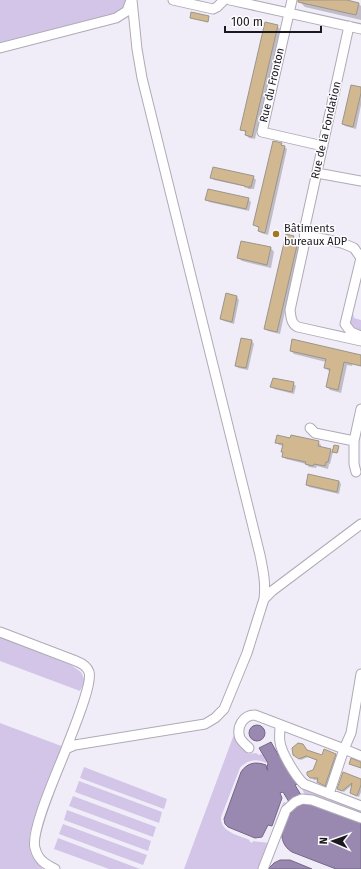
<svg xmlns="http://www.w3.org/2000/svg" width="361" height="869" viewBox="0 0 361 869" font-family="'Fira Sans',sans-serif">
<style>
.green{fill:#d3c5e7}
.water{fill:#9989b1;stroke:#736785}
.shadow{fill:#0003}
.building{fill:#d1b890;stroke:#9b958b}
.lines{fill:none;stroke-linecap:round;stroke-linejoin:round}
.minor-casing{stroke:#afabb6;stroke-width:11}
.minor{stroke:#fff;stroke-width:9}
.poi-dot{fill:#a17726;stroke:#fdfcff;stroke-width:1.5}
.labels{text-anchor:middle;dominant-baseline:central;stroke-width:3;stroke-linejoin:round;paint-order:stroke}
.street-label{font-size:11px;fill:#1b191d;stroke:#fdfcff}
.poi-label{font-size:11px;fill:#1b191d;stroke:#fdfcff;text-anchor:start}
</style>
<rect width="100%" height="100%" fill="#f1edf8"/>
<path class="green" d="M0,0H128L123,8L115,15L0,44Z
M353,313L354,318L361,320V333L349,327L351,314Z
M0,637L71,665L81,672L85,681L80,691L0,661Z
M0,723L64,747L30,833C28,852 30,855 43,869H0Z
M236,729L247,752L248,754L256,753L259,755L262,754L267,762L266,763C257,758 247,760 240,768L221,817C220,832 238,835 250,840L249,841L252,843L253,841L269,843L283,803L285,802L286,804L261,869H184Z
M84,767L167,799L164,809L80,778Z
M79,781L162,812L159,823L75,792Z
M301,787L361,808V816L305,795Z
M73,796L156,827L153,837L69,806Z
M67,810L151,841L148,851L64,820Z
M63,824L147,855L143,865L59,834Z
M58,838L140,869H109L54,849Z"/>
<path class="water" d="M249 733a8 8 0 1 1 16 0a8 8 0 1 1-16 0Z
M271,742L279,756L283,757L298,784L295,785L301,795L289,802L283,792L280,793L282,798L272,826L268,825L262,837L255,838L228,827L225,824L224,819L241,772C247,763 255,761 266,765L267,770H268L267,767L268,763L259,748Z
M302,804H311L361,823V869H336L292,852C287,849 283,844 282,837C280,826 291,807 302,804Z
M280,860H290L312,869H268L274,863Z"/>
<path class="shadow" d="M300,0H343L358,3L361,6V20L305,7L300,2Z
M277,26L280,29L255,139L249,138L246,135L247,133L242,130Z
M361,88V105L356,129L345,126L343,124Z
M281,144L287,149L268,235L261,233L259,231V228L254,225Z
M211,177H253L256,180L254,189H248L247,187L214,180Z
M206,199H248L251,202L249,211L209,202Z
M287,235L293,237L296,239L295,241L300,244L280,334L268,331L265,329Z
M242,242L271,248L274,252L271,268L242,261L238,258Z
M226,295L237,297L239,300L234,324L224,321L221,319Z
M252,341L254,344L248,370L238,368L236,365Z
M291,351L354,357L352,366L347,365L341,393L330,390L327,387L330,372L325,368L326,362L294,354Z
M293,383L296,386L294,394L274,389L272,387Z
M277,442H318L321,445V448L330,450L333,452L334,446L339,447L338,453L333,452L330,464H329L328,469L317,466L316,468L309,467L306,464L286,459L283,456L284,446L279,445Z
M339,481L341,484L339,494L309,487L307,485Z
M303,745L308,751L322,756L336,755L338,757L327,787L320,784L318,782L319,780H314L308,774L314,771L318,761L308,757L301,760L296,756Z
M343,773L361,780V792L359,797L351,793L352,785L344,792L340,790Z"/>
<path class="building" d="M298,0H347L359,3L356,15L298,2Z
M191,12L209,16L208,22L190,18Z
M265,22L278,25L252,137L245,135L246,131L240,130Z
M351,85L361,87V93L353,127L342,124Z
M273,141L282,143L281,145L285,146L265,233L258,231L259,227L253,225Z
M213,167L254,176L251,187H245V186L210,178Z
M208,189L249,198L246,209L205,200Z
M286,234L294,236L292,240L298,241L277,332L264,329Z
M241,241L271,247L267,265L237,258Z
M226,293L237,296L232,322L220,319Z
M241,338L252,340L246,368L235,366Z
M292,339L361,355V366L344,362L338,390L326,387L330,369L324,368L326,359L290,351Z
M273,378L294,382L292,392L270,387Z
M277,435L290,438L291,435L319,441L318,446L331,449L328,462H326L325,466L314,464L313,466L305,464L306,462L282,457L283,452H281L283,444L275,443Z
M334,445L339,446L337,453L332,452Z
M308,474L339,481L337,492L306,485Z
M298,743L303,744L307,750L322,755L324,749L336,754L325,786L317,782L318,778H310L307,775V772L313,770L317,760L306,756L299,759L293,755L292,748Z
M351,758L361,762V768L349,764Z
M343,772L361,779V785L357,796L350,793L352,783L342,791L337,789Z"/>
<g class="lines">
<defs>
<path id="minor" d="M173,0L213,9L217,7L224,0
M230,0L361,29
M292,0L262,132L323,146
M349,26L304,231L305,241L290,310C291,317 291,324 298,327L361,341
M0,48L116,18L127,11L131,0
M317,173L361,181
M305,235L342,243L354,248L361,258L345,324L351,332L361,336
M310,428L315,433L354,441L361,409
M354,441V464L356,472
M264,599L272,591L361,524
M0,632L76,661C81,663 87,666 89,672C93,684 71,735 66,749
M280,726C280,731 279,737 280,742C281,752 296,777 304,784L361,806
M249,748C246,745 242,742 240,738C236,727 243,715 255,715L344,749L351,733L361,674
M329,794L344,749L361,756
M55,869C45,864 38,860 35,848C30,831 59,768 66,749L75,745L205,724L215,718L224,709L247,653L264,599C266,583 263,570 260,555L142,78L137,49L132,0
M263,869L286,810L295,802L302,799L312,800L361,818"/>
</defs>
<use href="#minor" class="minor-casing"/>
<use href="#minor" class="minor"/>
</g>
<circle class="poi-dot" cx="276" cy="234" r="4"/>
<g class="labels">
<g class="street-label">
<text transform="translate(272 85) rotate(-77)">Rue du Fronton</text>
<text transform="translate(326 130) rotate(-77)">Rue de la Fondation</text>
</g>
<g class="poi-label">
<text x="284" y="228">Bâtiments<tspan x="284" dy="13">bureaux ADP</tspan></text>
</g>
</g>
<g transform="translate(333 841) rotate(272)" stroke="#fdfcff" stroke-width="3" paint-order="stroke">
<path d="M0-3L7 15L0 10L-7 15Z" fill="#1b191d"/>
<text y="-6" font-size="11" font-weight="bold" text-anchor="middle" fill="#1b191d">N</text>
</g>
<path d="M225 26v6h96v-6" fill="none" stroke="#1b191d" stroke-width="2"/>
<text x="231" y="26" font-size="12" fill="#1b191d" stroke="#fdfcff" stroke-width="3" paint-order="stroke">100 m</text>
</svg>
